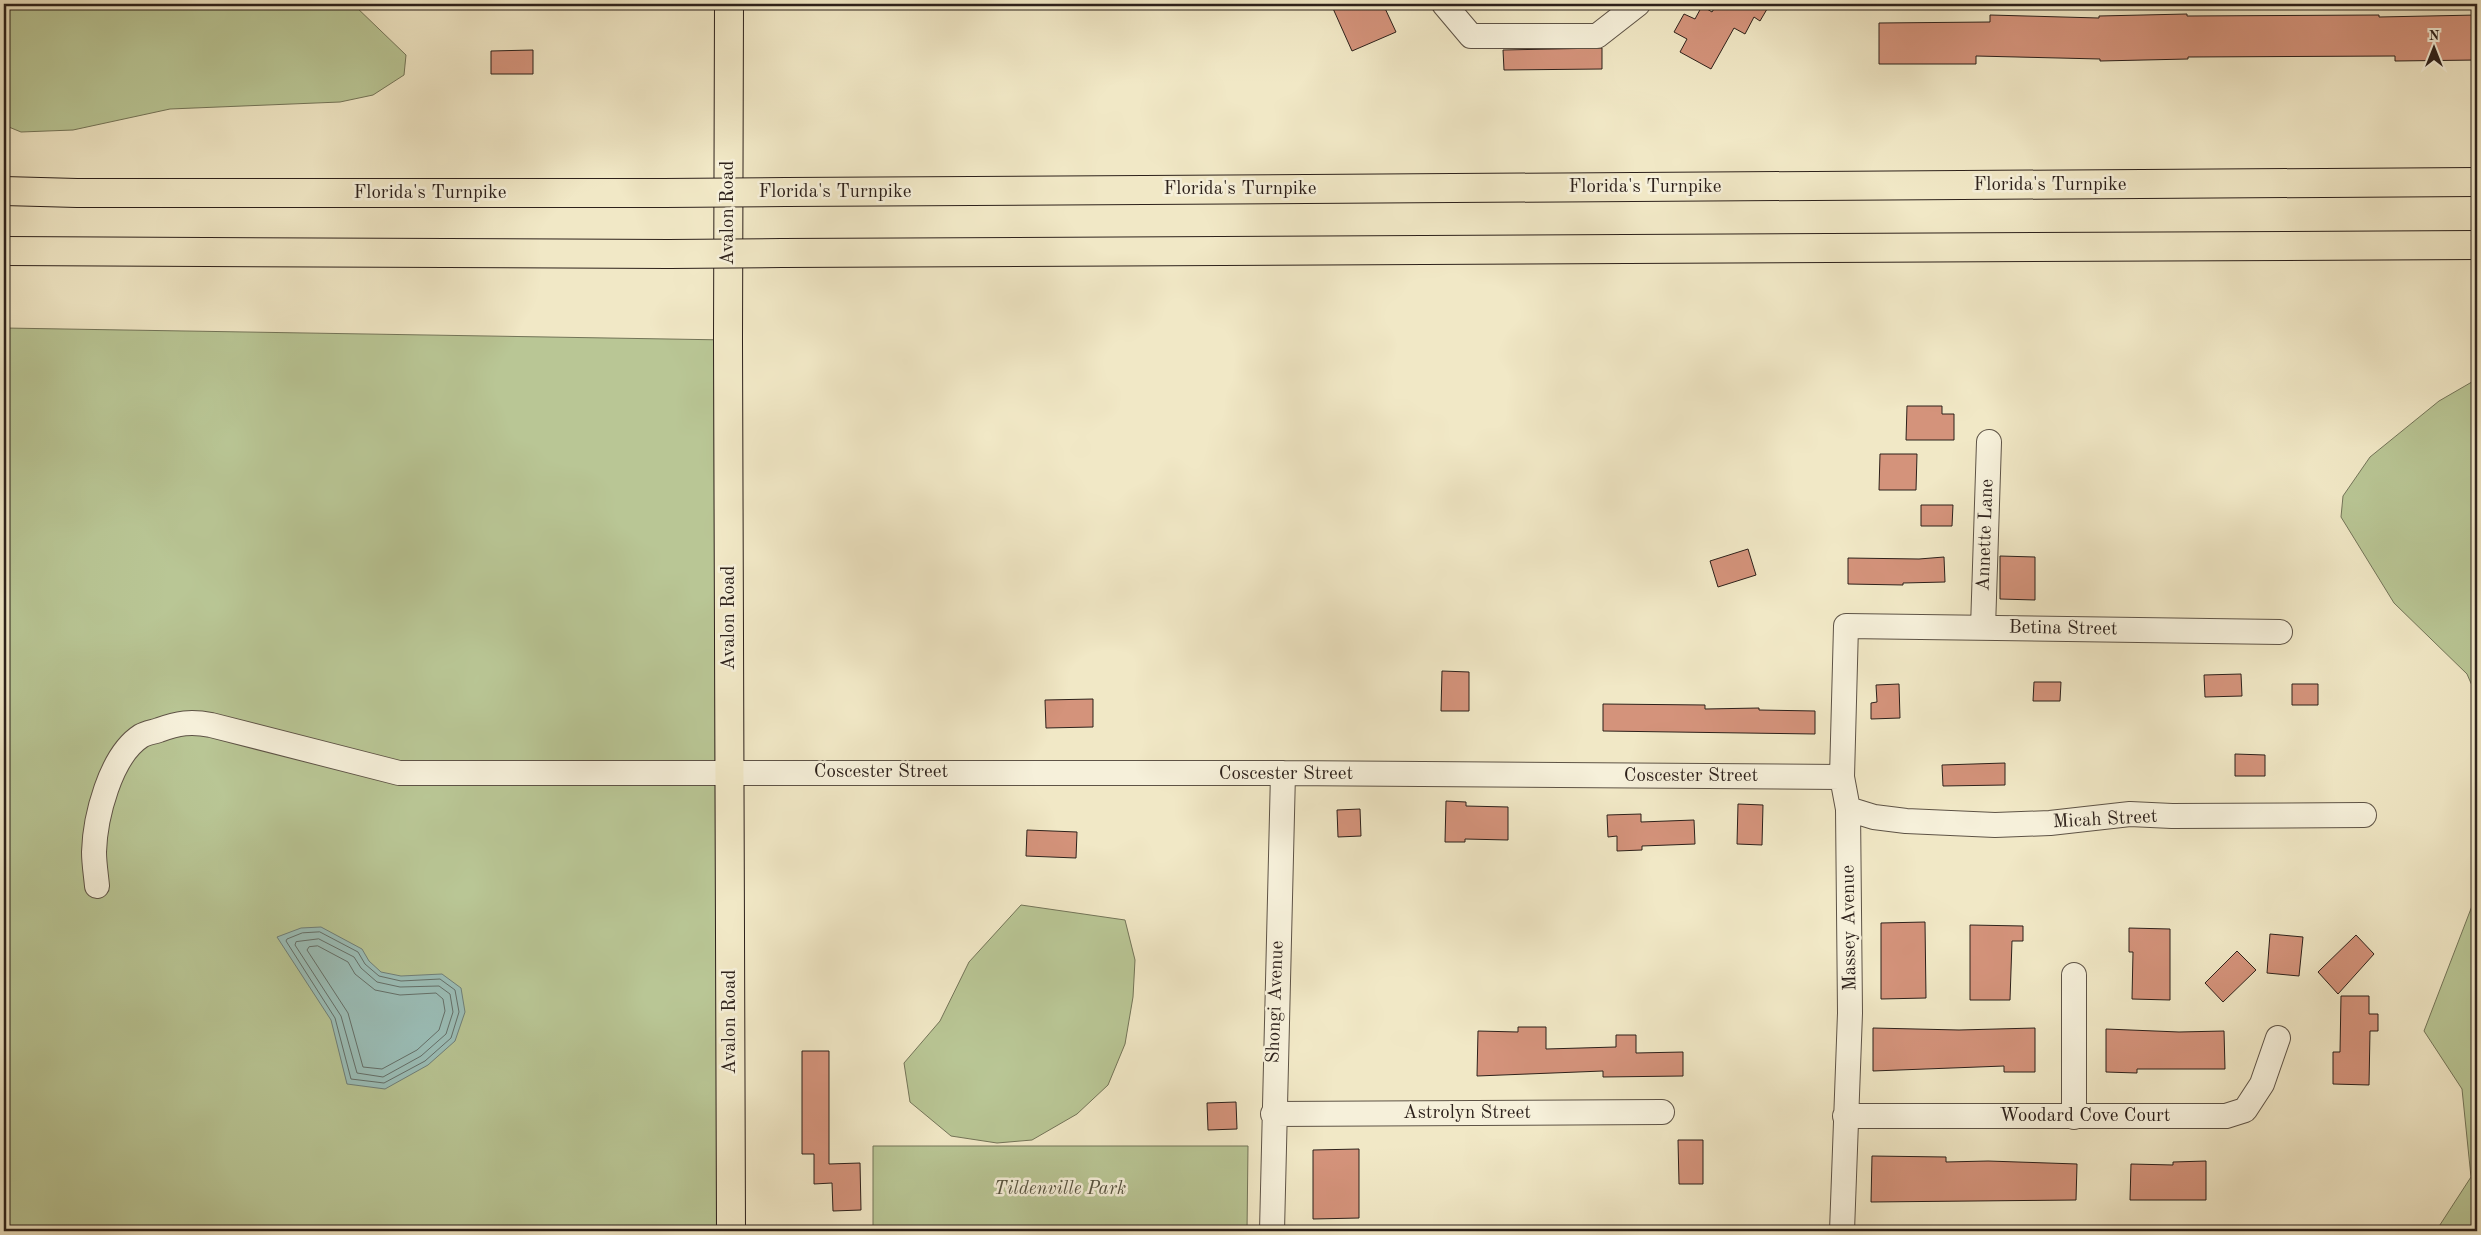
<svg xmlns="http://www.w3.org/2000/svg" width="2481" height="1235" viewBox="0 0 2481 1235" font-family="'Old Standard TT',serif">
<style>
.green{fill:#b9c695;stroke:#737458}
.water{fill:#9bbfb9;stroke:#6f807a}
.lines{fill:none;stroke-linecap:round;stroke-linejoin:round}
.shore{stroke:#64706a;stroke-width:1}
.building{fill:#d4937b;stroke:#2d211b}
.minor-casing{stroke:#5e5346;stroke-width:26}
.major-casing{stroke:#2d211b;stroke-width:30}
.highway-casing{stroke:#2d211b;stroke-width:30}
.minor{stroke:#f6f0da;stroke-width:24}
.major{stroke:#f1e8c6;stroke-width:28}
.highway{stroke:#f1e8c6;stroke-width:28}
.highway-bridge-casing{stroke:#2d211b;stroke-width:30;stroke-linecap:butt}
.highway-bridge{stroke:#f1e8c6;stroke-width:28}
.labels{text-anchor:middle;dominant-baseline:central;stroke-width:5;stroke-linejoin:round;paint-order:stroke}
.street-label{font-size:19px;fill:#2d211b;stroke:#f6f0da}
.park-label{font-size:19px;font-style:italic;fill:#575340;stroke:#f6f0da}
</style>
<rect width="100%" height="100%" fill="#f1e8c6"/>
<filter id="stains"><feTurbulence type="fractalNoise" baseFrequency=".004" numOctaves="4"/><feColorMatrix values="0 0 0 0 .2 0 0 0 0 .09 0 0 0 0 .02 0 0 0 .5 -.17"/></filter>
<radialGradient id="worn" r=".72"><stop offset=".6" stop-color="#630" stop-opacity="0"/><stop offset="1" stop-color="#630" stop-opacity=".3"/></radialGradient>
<path class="green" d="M4,4H353L406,55L404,75L373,95L340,102L170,109L73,130L21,132L4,125Z
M4,328L728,340L731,1231H4Z
M2477,379V697L2467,674L2394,603L2341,517L2343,496L2370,457L2439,401Z
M2477,893V1231H2436L2471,1177L2462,1089L2424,1031Z
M1021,905L1125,920L1135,960L1133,997L1125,1044L1108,1085L1077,1114L1032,1140L997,1143L951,1136L910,1102L904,1063L940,1021L969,962Z
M873,1146H1248L1247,1231H873Z"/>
<path class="water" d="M321,927L362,949L369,961L381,972L401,976L442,974L461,988L465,1012L455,1041L428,1065L385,1089L347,1084L331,1020L277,937L301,928Z"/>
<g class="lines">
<path class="shore" d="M320,932L358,952L365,964L379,976L401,981L440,979L455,990L459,1012L451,1038L425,1061L384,1083L351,1079L335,1018L286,941L287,939L302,933Z
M319,939L354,957L361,968L377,982L400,987L439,986L450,994L453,1012L446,1034L421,1056L383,1077L357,1073L341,1016L295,945L296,942Z
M318,946L348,962L355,974L375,990L400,995L436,993L443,999L445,1011L439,1030L417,1050L382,1069L363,1067L348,1013L307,950L309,947Z"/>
</g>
<path class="building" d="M1331,4H1383L1396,32L1352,51Z
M1717,4H1770L1760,21L1754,17L1745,34L1734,28L1711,69L1680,52L1687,39L1674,32L1684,14L1695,19L1702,6L1712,12Z
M2187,14V16L2379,15V17L2477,15V60L2395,61V56L2188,57V59L2100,61V59L1976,56V64H1879V23L1990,22V15L2099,18V16Z
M1602,48V69L1504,70L1503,50Z
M533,50V74H491V51Z
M1907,406H1942V414H1954V440H1906Z
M1880,454H1917L1916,490H1879Z
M1921,505H1953L1952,526H1921Z
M1748,549L1756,575L1718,587L1710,561Z
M2000,556L2035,557V600L2000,599Z
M1944,557L1945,582L1903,583V585L1848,584V558L1919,559Z
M1442,671L1469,672V711H1441Z
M2241,674L2242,696L2205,697L2204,675Z
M2034,682H2061L2060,701H2033Z
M1899,684L1900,718L1871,719V703L1877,702L1876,685Z
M2292,684H2318V705H2292Z
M1093,699V727L1046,728L1045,700Z
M1603,704L1705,705V709L1759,708V710L1815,711V734L1603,731Z
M2235,754L2265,755V776H2235Z
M2005,763V785L1943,786L1942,765Z
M1446,801L1466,802V806L1508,807V840L1465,839V842H1445Z
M1738,804L1763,805L1762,845L1737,844Z
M1360,809L1361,836L1338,837L1337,810Z
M1641,814V822L1694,820L1695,844L1642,846V850L1617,851V836L1608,837L1607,815Z
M1027,830L1077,832L1076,858L1026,856Z
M1925,922L1926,998L1881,999V923Z
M1970,925L2023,926V941H2012L2010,1000H1970Z
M2129,928L2170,929V1000L2132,999L2133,952H2129Z
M2270,934L2303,937L2299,976L2267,973Z
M2356,935L2374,954L2338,994L2318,972Z
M2237,951L2256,970L2223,1002L2205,983Z
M2341,996H2369V1014H2378V1031H2370L2369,1085L2333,1084V1052H2340Z
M1518,1027H1546V1049L1616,1047V1035H1636V1053L1683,1052V1076L1603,1077V1071L1477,1076L1478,1031L1518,1032Z
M1873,1028L1959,1030L2035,1028V1072H2004V1066L1873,1071Z
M2106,1029L2179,1032L2224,1031L2225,1069H2137V1073L2106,1072Z
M802,1051H829V1164L860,1163L861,1210L833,1211L832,1183L814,1184V1154H802Z
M1236,1102L1237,1129L1208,1130L1207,1103Z
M1678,1140H1703V1184H1679Z
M1359,1149V1218L1313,1219V1150Z
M1872,1156L1946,1157V1162L1988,1161L2077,1164L2076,1200L1871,1202Z
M2206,1161V1200H2130L2131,1164L2173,1165V1162Z"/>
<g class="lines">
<defs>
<path id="minor" d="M1444,4L1471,36H1597L1638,4
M1983,628L1989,442
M1848,809L1874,817L1906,821L1995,825L2050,823L2130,814L2172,816L2364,815
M97,886C96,875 94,863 94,852C95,818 110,756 141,736C146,733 153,732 159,730C178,723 191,721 211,725L399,773H1283L1842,777
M2074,975V1117
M1273,1114L1662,1112
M1845,1116H2226L2245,1110L2262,1084L2278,1038
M1272,1231L1283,773
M1842,1231L1850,1013L1848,809L1842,777L1846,626L2280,632"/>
<path id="major" d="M729,4L728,340L731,1231"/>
<path id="highway" d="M4,191L77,193H664
M786,192L2477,182
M4,251L669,254
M782,253L2477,245"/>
</defs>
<use href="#minor" class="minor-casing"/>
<use href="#major" class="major-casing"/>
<use href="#highway" class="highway-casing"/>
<use href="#minor" class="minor"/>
<use href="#major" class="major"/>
<use href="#highway" class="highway"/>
<defs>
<path id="highway-bridge" d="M664,193L786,192
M669,254L782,253"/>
</defs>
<use href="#highway-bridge" class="highway-bridge-casing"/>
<use href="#highway-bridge" class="highway-bridge"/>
</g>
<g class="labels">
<g class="street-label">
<text x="2050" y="185">Florida's Turnpike</text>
<text x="1645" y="187">Florida's Turnpike</text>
<text x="1240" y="189">Florida's Turnpike</text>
<text x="835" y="192">Florida's Turnpike</text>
<text x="430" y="193">Florida's Turnpike</text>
<text transform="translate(728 213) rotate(-90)">Avalon Road</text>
<text transform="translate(1986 535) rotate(-88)">Annette Lane</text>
<text transform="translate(729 618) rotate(-90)">Avalon Road</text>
<text transform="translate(2063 629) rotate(1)">Betina Street</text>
<text x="881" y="772">Coscester Street</text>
<text x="1286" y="774">Coscester Street</text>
<text x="1691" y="776">Coscester Street</text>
<text transform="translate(2105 820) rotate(-3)">Micah Street</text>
<text transform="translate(1850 928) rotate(-91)">Massey Avenue</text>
<text transform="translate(1276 1002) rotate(-88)">Shongi Avenue</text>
<text transform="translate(730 1022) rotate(-90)">Avalon Road</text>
<text x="1467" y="1113">Astrolyn Street</text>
<text x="2085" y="1116">Woodard Cove Court</text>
</g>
<g class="park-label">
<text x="1060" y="1189">Tildenville Park</text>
</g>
</g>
<rect width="2481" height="1235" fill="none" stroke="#f1e8c6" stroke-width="20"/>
<rect x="5" y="5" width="2471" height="1225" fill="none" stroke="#2d211b" stroke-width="2.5"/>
<rect x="10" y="10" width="2461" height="1215" fill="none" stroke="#2d211b"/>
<g transform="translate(2434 48)" stroke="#f6f0da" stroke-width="4" paint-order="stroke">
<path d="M0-4L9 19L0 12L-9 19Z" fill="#2d211b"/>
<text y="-8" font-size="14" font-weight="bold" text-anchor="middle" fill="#2d211b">N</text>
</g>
<rect width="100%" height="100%" filter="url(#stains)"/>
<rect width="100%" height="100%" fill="url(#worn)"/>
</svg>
